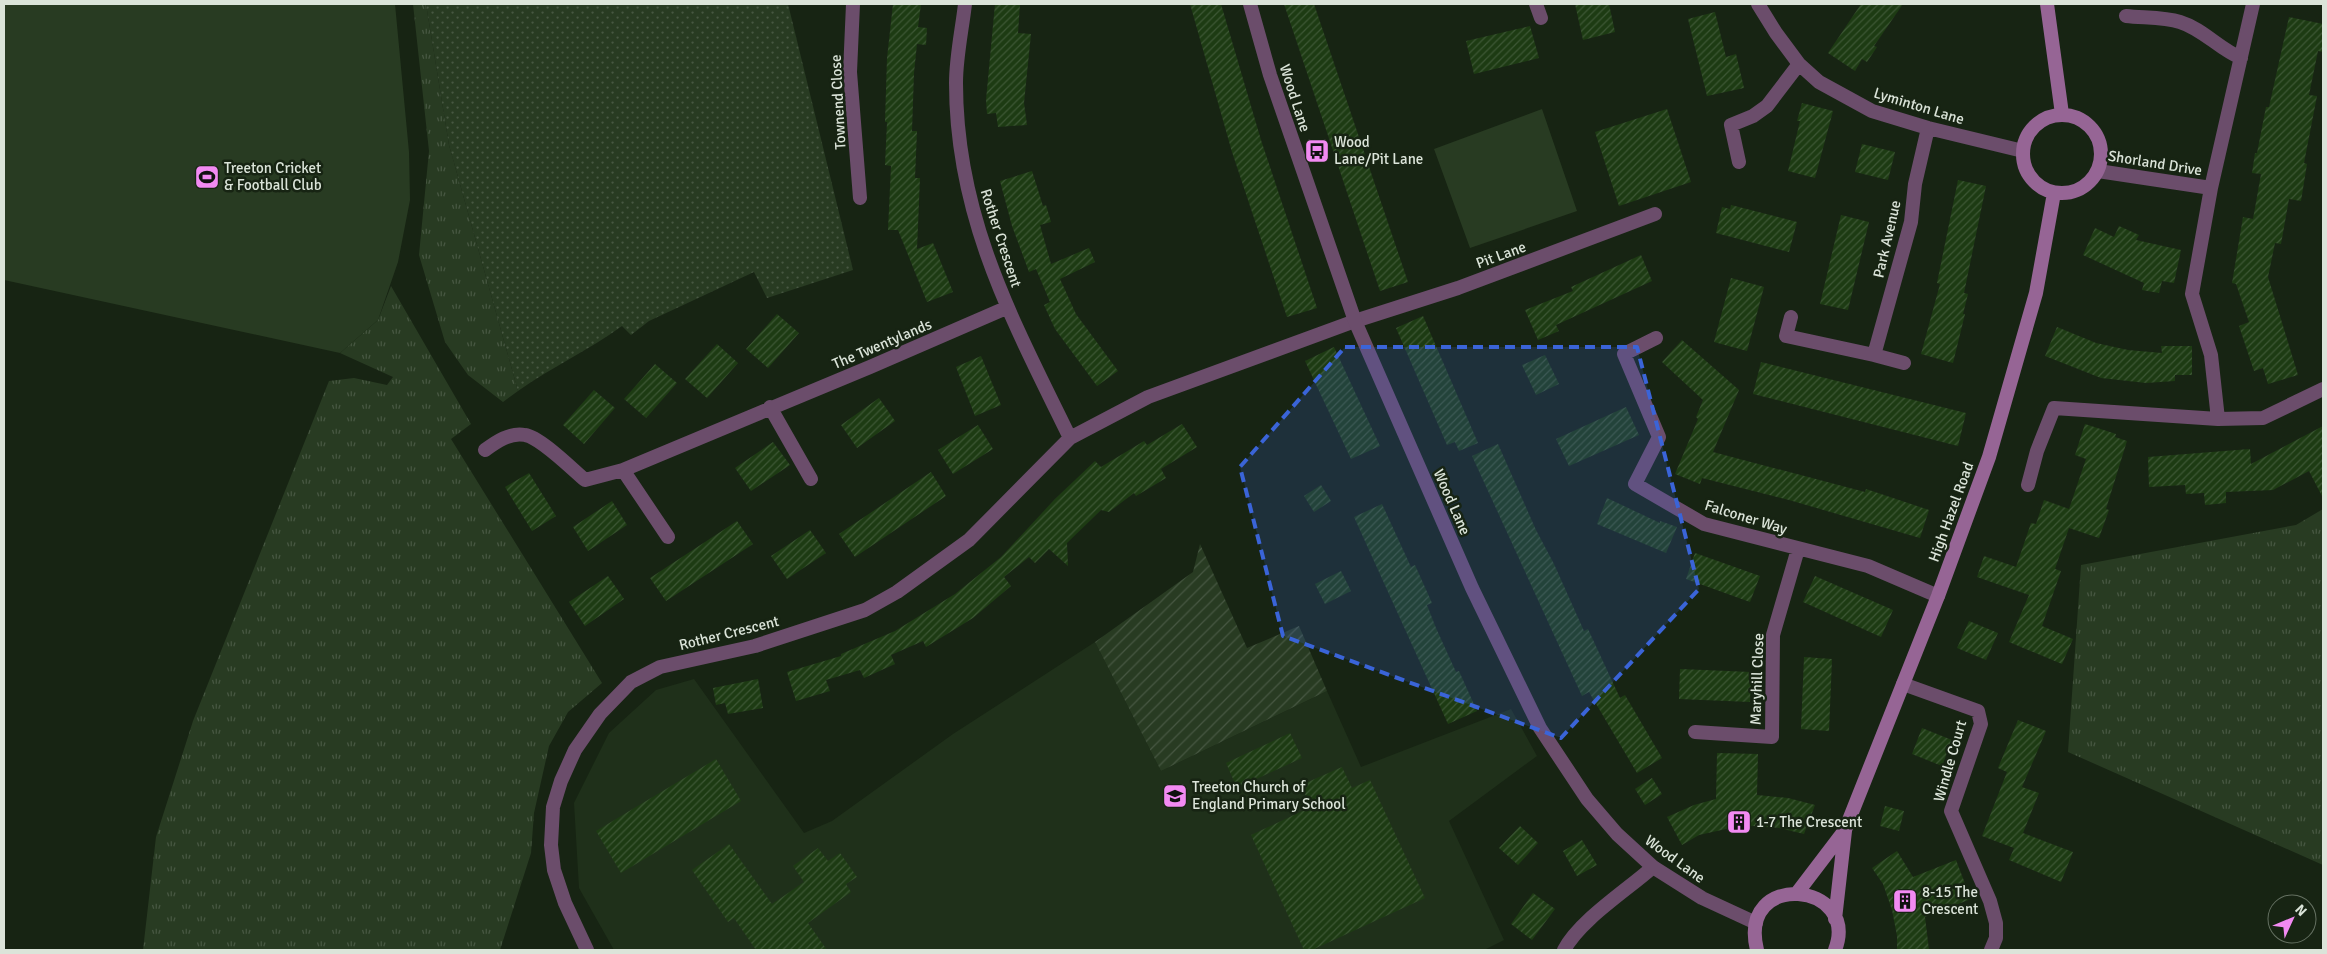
<svg xmlns="http://www.w3.org/2000/svg" width="2327" height="954" viewBox="0 0 2327 954" font-family="Signika,sans-serif">
<style>
.built{fill:#1f301a}
.grass{fill:url(#grass-tufts)}
.park{fill:url(#park-dots)}
.garden{fill:url(#garden-furrows)}
.pitch{fill:#283b22}
.building{fill:url(#building-hatch)}
.lines{fill:none;stroke-linecap:round;stroke-linejoin:round}
.minor{stroke:#6b4d6b;stroke-width:14}
.tertiary{stroke:#6b4d6b;stroke-width:14}
.secondary{stroke:#966595;stroke-width:14}
.marked{fill:#3a64d8;fill-opacity:0.2;stroke:#3a64d8;stroke-width:4;stroke-dasharray:10 6;stroke-linejoin:round}
.labels{text-anchor:middle;dominant-baseline:central;stroke-width:5;stroke-linejoin:round;paint-order:stroke}
.street-label{font-size:15px;fill:#dbe4d9;stroke:#172413}
.poi-label{font-size:15px;fill:#dbe4d9;stroke:#172413;text-anchor:start}
</style>
<defs>
<pattern id="grass-tufts" width="24" height="20" patternUnits="userSpaceOnUse" patternTransform="scale(1.25)"><rect width="24" height="20" fill="#283b22"/><path d="M3 7l-1-3M5 7V3M7 7l1-3M15 17l-1-3M17 17v-4M19 17l1-3" fill="none" stroke="#475742"/></pattern>
<pattern id="park-dots" width="8" height="8" patternUnits="userSpaceOnUse" patternTransform="scale(1.25)"><rect width="8" height="8" fill="#283b22"/><path d="M2 2h.1M6 6h.1" fill="none" stroke="#475742" stroke-width="1.8" stroke-linecap="round"/></pattern>
<pattern id="garden-furrows" width="10" height="10" patternUnits="userSpaceOnUse" patternTransform="scale(1.25)"><rect width="10" height="10" fill="#283b22"/><path d="M-1 1l2-2M0 10L10 0M9 11l2-2" fill="none" stroke="#475742"/></pattern>
<pattern id="building-hatch" width="6" height="6" patternUnits="userSpaceOnUse" patternTransform="scale(1.25)"><rect width="6" height="6" fill="#1d3b13"/><path d="M-1 1l2-2M0 6l6-6M5 7l2-2" fill="none" stroke="#3d5735"/></pattern>
</defs>
<rect width="100%" height="100%" fill="#172413"/>
<path class="built" d="M1095,642L1161,771L1327,691L1361,767L1511,709L1537,756L1449,821L1504,940L1484,950H614L579,888L574,803L609,733L656,690L694,679L804,833L832,821L953,734Z"/>
<path class="grass" d="M413,4H426L449,145L518,391L503,402L468,375L445,342L419,255L429,151Z
M391,286L471,424L451,439L602,683L568,712L549,746L534,813L531,853L500,950H143L156,837L193,721L329,381L354,378L387,385L393,377L340,353L378,320Z
M2323,509V865L2068,752L2081,565L2296,525Z"/>
<path class="park" d="M426,4H788L853,270L767,298L754,272L649,321L631,335L622,326C589,350 552,367 518,391L449,145Z"/>
<path class="garden" d="M1200,544L1247,648L1299,626L1327,691L1161,771L1095,642L1193,572Z"/>
<path class="pitch" d="M4,4H395L409,152L410,200L398,262L378,320L340,353L4,280Z
M1542,109L1577,211L1470,248L1434,149Z"/>
<path class="building" d="M893,4H921L918,27L927,28L926,45L917,44L914,73L912,131H917L915,178H920L917,249L933,243L953,292L927,302L898,230H888L891,166L885,165L887,122H885L887,58Z
M995,4H1020L1018,33L1031,34L1024,103L1027,125L998,127L996,113L987,114L986,100Z
M1190,4H1221L1261,140L1317,308L1287,317L1232,152Z
M1284,4H1314L1408,282L1380,291Z
M1575,4H1609L1615,32L1583,40Z
M1861,4H1903L1874,46L1877,47L1867,62L1862,59L1855,71L1828,53Z
M1715,12L1726,57L1736,54L1744,88L1707,96L1688,19Z
M2289,17L2323,24V52L2318,51L2309,95L2317,96L2304,163L2307,164L2301,201L2289,199L2281,244L2275,243L2268,277L2298,375L2268,384L2263,368L2254,371L2239,326L2249,322L2236,284L2232,283L2243,217L2253,219L2261,174L2252,173L2255,153H2257L2266,107H2269Z
M1530,26L1539,58L1474,74L1466,41Z
M1802,103L1833,111L1815,178L1788,171L1800,121H1797Z
M1667,109L1691,182L1619,206L1595,132Z
M1862,144L1895,152L1888,180L1855,172Z
M1032,171L1043,206L1046,205L1051,222L1040,225L1051,264L1089,248L1095,262L1060,279L1076,314L1118,371L1097,386L1055,329L1044,305L1050,302L1036,269L1029,272L1012,226L1000,181Z
M1958,180L1986,186L1964,293L1968,294L1963,314H1965L1953,363L1921,354L1940,284L1937,283Z
M1731,205L1797,222L1789,252L1716,233L1722,207L1730,209Z
M1841,215L1869,222L1848,310L1820,304Z
M2119,226L2139,235L2136,240L2181,250L2174,283L2162,281L2159,293L2142,290L2144,283L2083,255L2095,228L2114,237Z
M1641,255L1652,281L1556,325L1559,331L1538,340L1525,310L1573,291L1571,287Z
M1731,278L1764,287L1747,351L1714,342Z
M777,314L799,333L768,368L746,349Z
M1423,316L1478,443L1459,451L1455,442L1447,445L1396,328Z
M2057,327L2096,343L2128,350L2162,353L2161,346H2192V375H2175V381L2146,383L2101,378L2045,356Z
M1682,340L1739,390L1713,452L1865,492L1866,489L1929,510L1920,538L1789,500L1702,478L1700,484L1675,474L1698,419L1696,417L1703,400L1662,362Z
M717,344L738,363L707,398L685,379Z
M1334,347L1380,446L1351,459L1305,361Z
M1545,355L1559,384L1536,395L1522,365Z
M981,356L1001,405L975,416L956,367Z
M1761,362L1966,413L1958,446L1753,394Z
M655,364L677,383L646,418L624,399Z
M594,390L615,408L584,444L563,425Z
M879,398L895,421L857,448L841,425Z
M1626,407L1639,435L1569,466L1556,439Z
M1182,424L1197,447L1161,469L1166,478L1136,496L1134,493L1109,512L1101,510L1067,543L1068,566L1049,549L1035,563L1029,557L1004,577L1011,586L973,618L926,647L923,641L891,655L895,664L864,678L860,670L826,680L830,691L796,701L787,672L841,656V654L895,631L955,594L1001,557L1055,499L1095,461L1101,467L1144,441L1147,445Z
M2085,424L2116,434L2115,437L2127,441L2106,509L2109,510L2099,538L2069,528L2055,569L2061,571L2042,626L2073,639L2062,664L2009,642L2029,595L1977,577L1984,556L2016,567L2031,523L2036,524L2044,500L2069,509L2086,459L2075,455Z
M978,425L993,449L953,474L938,450Z
M2323,426V498L2309,471L2273,490L2226,492V503L2205,505L2204,493L2186,494L2185,485L2149,487L2148,457L2250,449L2251,464Z
M773,442L790,465L751,491L735,468Z
M1498,444L1536,530L1554,564L1584,631L1588,629L1620,698L1625,695L1662,758L1637,773L1589,692L1582,696L1472,456Z
M931,472L946,496L855,557L839,534Z
M529,473L556,516L532,531L505,487Z
M1321,485L1331,501L1314,512L1304,496Z
M1607,498L1660,523V521L1677,527L1666,553L1597,524Z
M612,501L627,525L588,551L573,527Z
M1382,504L1411,567L1415,565L1432,603L1427,605L1436,628L1456,672L1459,671L1477,711L1448,724L1354,517Z
M737,521L753,544L666,601L650,578Z
M810,530L826,553L787,579L771,556Z
M1695,553L1760,576L1750,602L1686,579Z
M1341,571L1351,591L1325,604L1315,584Z
M608,576L624,599L585,626L569,602Z
M1815,576L1893,610L1881,637L1803,602Z
M1969,621L1998,633L1986,660L1957,648Z
M1804,657L1832,659L1829,731L1801,729Z
M1680,669L1751,672L1750,702L1679,699Z
M758,679L763,708L728,714L725,703L716,705L713,688Z
M2018,720L2046,731L2022,787L2039,793L2023,833L2073,852L2061,882L2009,860L2014,848L1982,836L2007,772L1998,768Z
M1922,728L1952,740L1942,766L1912,754Z
M1290,733L1302,758L1237,788L1226,763Z
M1717,753L1758,754L1757,795L1788,798L1815,805L1804,834L1779,828L1753,826L1726,829L1699,835L1682,845L1667,817L1694,805L1716,799Z
M716,759L741,801L621,873L596,831Z
M1342,767L1352,788L1370,780L1425,898L1312,950H1304L1251,835L1311,807L1301,785Z
M1652,778L1662,794L1645,805L1635,789Z
M1885,806L1904,811L1899,831L1880,826Z
M1520,826L1538,843L1518,865L1499,848Z
M1582,840L1597,865L1577,876L1563,851Z
M729,844L772,904L804,882L793,866L818,848L828,861L840,853L857,877L846,884L851,892L808,923L827,950H756L734,918L728,922L692,870Z
M1897,851L1913,877L1956,860L1971,899L1925,917L1929,950H1897V936L1892,910L1883,884L1872,868Z
M1533,893L1555,909L1532,940L1511,924Z"/>
<g class="lines">
<path class="minor" d="M853,4L850,72L860,198
M965,4C962,30 956,57 956,83C956,218 1013,321 1070,438
M1536,4L1541,18
M1758,4L1776,33L1799,64L1819,82L1872,111L1928,128L2023,151
M2126,16C2143,18 2164,17 2180,22C2203,29 2219,49 2241,58
M1739,162L1731,125L1753,116L1767,106L1799,64
M2098,171L2211,188L2192,294L2211,355L2218,419
M2211,188L2253,4
M1791,317L1786,336L1874,355L1911,222L1915,184L1928,128
M1656,338L1624,354L1659,437L1635,484L1704,524L1868,566L1938,596
M1874,355L1904,363
M770,407L811,479
M485,450C496,442 510,432 525,435C540,437 572,469 585,480L623,470L870,367L1006,308
M623,470L668,537
M2028,485L2037,451L2054,408L2218,419L2263,418L2323,389
M1903,684L1978,711L1981,724L1951,811L1990,901L1996,923V938L1991,950
M1695,732L1772,737L1773,635L1798,549
M587,950L565,903L554,870L551,845L553,807L561,781L575,750L600,714L631,682L660,667L755,646L865,610L897,592L969,540L1070,438L1148,397L1355,321L1458,288L1655,214
M1564,950C1580,920 1626,891 1653,867"/>
<path class="tertiary" d="M1250,4L1270,75L1355,321L1472,588L1540,728L1587,799L1617,834L1653,867L1702,898L1756,923"/>
<path class="secondary" d="M2047,4L2062,114
M2023 154a39 39 0 1 1 78 0a39 39 0 1 1-78 0Z
M1797,893L1845,830L1938,596L1989,457L2036,293L2054,193
M1835,919L1845,831
M1757,950C1737,869 1861,882 1835,950"/>
</g>
<path class="marked" d="M1345,347H1637L1699,589L1561,738L1283,636L1240,467Z"/>
<defs>
<symbol id="bus-square" viewBox="-11 -11 22 22"><rect x="-9" y="-9" width="18" height="18" rx="4" fill="#f28af2" stroke="#172413"/><path d="M-5-6H5V4H4V6H2V4H-2V6H-4V4H-5ZM-3.5-4V0h7V-4ZM-3.5 1.2v1.5H-2V1.2ZM2 1.2v1.5H3.5V1.2Z" fill="#111"/></symbol>
<symbol id="stadium-square" viewBox="-11 -11 22 22"><rect x="-9" y="-9" width="18" height="18" rx="4" fill="#f28af2" stroke="#172413"/><path d="M0-5a6.5 5 0 1 0 0 10a6.5 5 0 1 0 0-10ZM-3.5-1.8h7v3.6h-7Z" fill="#111"/></symbol>
<symbol id="school-square" viewBox="-11 -11 22 22"><rect x="-9" y="-9" width="18" height="18" rx="4" fill="#f28af2" stroke="#172413"/><path d="M0-5L7-2L0 1L-7-2ZM-4 1L0 2.5L4 1V4Q0 6-4 4Z" fill="#111"/></symbol>
<symbol id="building-square" viewBox="-11 -11 22 22"><rect x="-9" y="-9" width="18" height="18" rx="4" fill="#f28af2" stroke="#172413"/><path d="M-4-6H4V6H1V3H-1V6H-4ZM-2.5-4.3h1.7v1.8h-1.7ZM.8-4.3h1.7v1.8H.8ZM-2.5-1h1.7V.8h-1.7ZM.8-1h1.7V.8H.8Z" fill="#111"/></symbol>
</defs>
<g fill-rule="evenodd">
<use href="#bus-square" x="1303" y="137" width="28" height="28"/>
<use href="#stadium-square" x="193" y="163" width="28" height="28"/>
<use href="#school-square" x="1161" y="782" width="28" height="28"/>
<use href="#building-square" x="1725" y="808" width="28" height="28"/>
<use href="#building-square" x="1891" y="887" width="28" height="28"/>
</g>
<g class="labels">
<g class="street-label">
<text transform="translate(1295 98) rotate(72)">Wood Lane</text>
<text transform="translate(838 102) rotate(-93)">Townend Close</text>
<text transform="translate(1919 106) rotate(17)">Lyminton Lane</text>
<text transform="translate(2155 163) rotate(9)">Shorland Drive</text>
<text transform="translate(1001 238) rotate(72)">Rother Crescent</text>
<text transform="translate(1887 239) rotate(-77)">Park Avenue</text>
<text transform="translate(1501 255) rotate(-20)">Pit Lane</text>
<text transform="translate(882 344) rotate(-23)">The Twentylands</text>
<text transform="translate(1452 502) rotate(66)">Wood Lane</text>
<text transform="translate(1951 512) rotate(-70)">High Hazel Road</text>
<text transform="translate(1746 517) rotate(17)">Falconer Way</text>
<text transform="translate(729 633) rotate(-14)">Rother Crescent</text>
<text transform="translate(1757 679) rotate(-88)">Maryhill Close</text>
<text transform="translate(1950 761) rotate(-74)">Windle Court</text>
<text transform="translate(1675 859) rotate(36)">Wood Lane</text>
</g>
<g class="poi-label">
<text x="1334" y="142">Wood<tspan x="1334" dy="17">Lane/Pit Lane</tspan></text>
<text x="224" y="168">Treeton Cricket<tspan x="224" dy="17">&amp; Football Club</tspan></text>
<text x="1192" y="787">Treeton Church of<tspan x="1192" dy="17">England Primary School</tspan></text>
<text x="1756" y="822">1-7 The Crescent</text>
<text x="1922" y="892">8-15 The<tspan x="1922" dy="17">Crescent</tspan></text>
</g>
</g>
<rect width="2327" height="954" fill="none" stroke="#dbe4d9" stroke-width="10"/>
<g transform="translate(2292 919) rotate(46)"><circle r="24" fill="#172413" stroke="#657162"/>
<path d="M0-4L9 19L0 12L-9 19Z" fill="#f28af2"/>
<text y="-8" font-size="14" font-weight="bold" text-anchor="middle" fill="#dbe4d9">N</text>
</g>
</svg>
